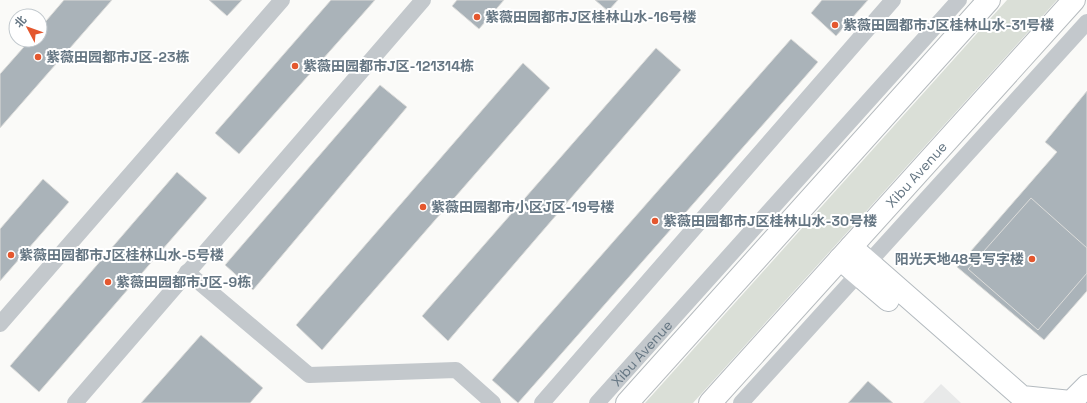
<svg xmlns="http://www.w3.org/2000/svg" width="1087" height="403" viewBox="0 0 1087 403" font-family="'Space Grotesk','Noto Sans SC',sans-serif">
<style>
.built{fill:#e8e9e9}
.green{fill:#dadfd7}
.building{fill:#aab3b9;stroke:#dcdcda}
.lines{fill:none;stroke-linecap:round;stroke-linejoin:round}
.secondary-casing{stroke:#b3babf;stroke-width:24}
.primary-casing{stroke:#b5babe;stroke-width:24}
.street{stroke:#c3c8cc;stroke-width:16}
.secondary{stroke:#fff;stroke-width:22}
.primary{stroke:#fff;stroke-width:22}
.poi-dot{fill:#e4572e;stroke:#fff;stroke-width:1.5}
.labels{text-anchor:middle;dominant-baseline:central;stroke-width:4;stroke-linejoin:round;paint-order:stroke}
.poi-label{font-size:14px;font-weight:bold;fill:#657683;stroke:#fff;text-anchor:start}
.street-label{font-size:14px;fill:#657683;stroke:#fff}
</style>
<rect width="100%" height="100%" fill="#fafaf8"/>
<path class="built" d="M941,384L961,403H923Z"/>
<path class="green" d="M1007,0H1057L693,403H645Z"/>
<path class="building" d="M64,0H112L0,128V74L30,40H40V28Z
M209,0H242L227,16Z
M331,0H375L239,154L215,133Z
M457,0H504L479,29L452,6Z
M595,0H618L608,11Z
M822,0H868L836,36L811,13Z
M791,39L818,62L518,403L492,380Z
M656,48L681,70L448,341L422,316Z
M523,63L550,88L322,350L296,325Z
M380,85L407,107L253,290L225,265Z
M1087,91V291L1044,340L957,267L1057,152L1045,142Z
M177,172L207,198L39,392L10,366Z
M43,179L69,202L0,281V229Z
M1031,198L1087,248V273L1038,330L968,269Z
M201,335L263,388L250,403H141Z
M868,381L893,403H848Z"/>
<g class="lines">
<defs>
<path id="secondary" d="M851,247L1022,397L1071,402
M840,259L888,300
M1070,403L1087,386"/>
<g id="primary">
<path d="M627,403L989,0"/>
<path id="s2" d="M710,403L1074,0"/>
</g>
</defs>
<use href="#secondary" class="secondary-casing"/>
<use href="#primary" class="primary-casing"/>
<g class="street">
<path d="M187,272L309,375L456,370L493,403"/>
<path d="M0,324L282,0"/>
<path d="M75,403L423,0"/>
<path d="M542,403L893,0"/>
<path id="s1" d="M597,403L959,0"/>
<path d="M741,403L1087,22"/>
</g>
<use href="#secondary" class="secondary"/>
<use href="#primary" class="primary"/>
</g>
<g class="poi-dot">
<circle cx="477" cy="17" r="4"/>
<circle cx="835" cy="25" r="4"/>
<circle cx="38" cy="57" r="4"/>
<circle cx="295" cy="66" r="4"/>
<circle cx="423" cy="207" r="4"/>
<circle cx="655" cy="221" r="4"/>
<circle cx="11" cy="255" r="4"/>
<circle cx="1032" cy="259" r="4"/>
<circle cx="108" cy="282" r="4"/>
</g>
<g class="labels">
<g class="poi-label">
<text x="485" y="17">紫薇田园都市J区桂林山水-16号楼</text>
<text x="843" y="25">紫薇田园都市J区桂林山水-31号楼</text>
<text x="46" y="57">紫薇田园都市J区-23栋</text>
<text x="303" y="66">紫薇田园都市J区-121314栋</text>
<text x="431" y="207">紫薇田园都市小区J区-19号楼</text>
<text x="663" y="221">紫薇田园都市J区桂林山水-30号楼</text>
<text x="19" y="255">紫薇田园都市J区桂林山水-5号楼</text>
<text x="1024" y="259" text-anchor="end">阳光天地48号写字楼</text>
<text x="116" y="282">紫薇田园都市J区-9栋</text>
</g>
<g class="street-label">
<text stroke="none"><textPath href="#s2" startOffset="308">Xibu Avenue</textPath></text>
<text stroke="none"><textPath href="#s1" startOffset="67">Xibu Avenue</textPath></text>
</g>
</g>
<g transform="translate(28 28) rotate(311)"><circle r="19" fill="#ffffff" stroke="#c1c8cd"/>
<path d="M0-3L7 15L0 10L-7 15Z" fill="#e4572e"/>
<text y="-6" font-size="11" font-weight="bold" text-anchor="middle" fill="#657683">北</text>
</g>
</svg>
